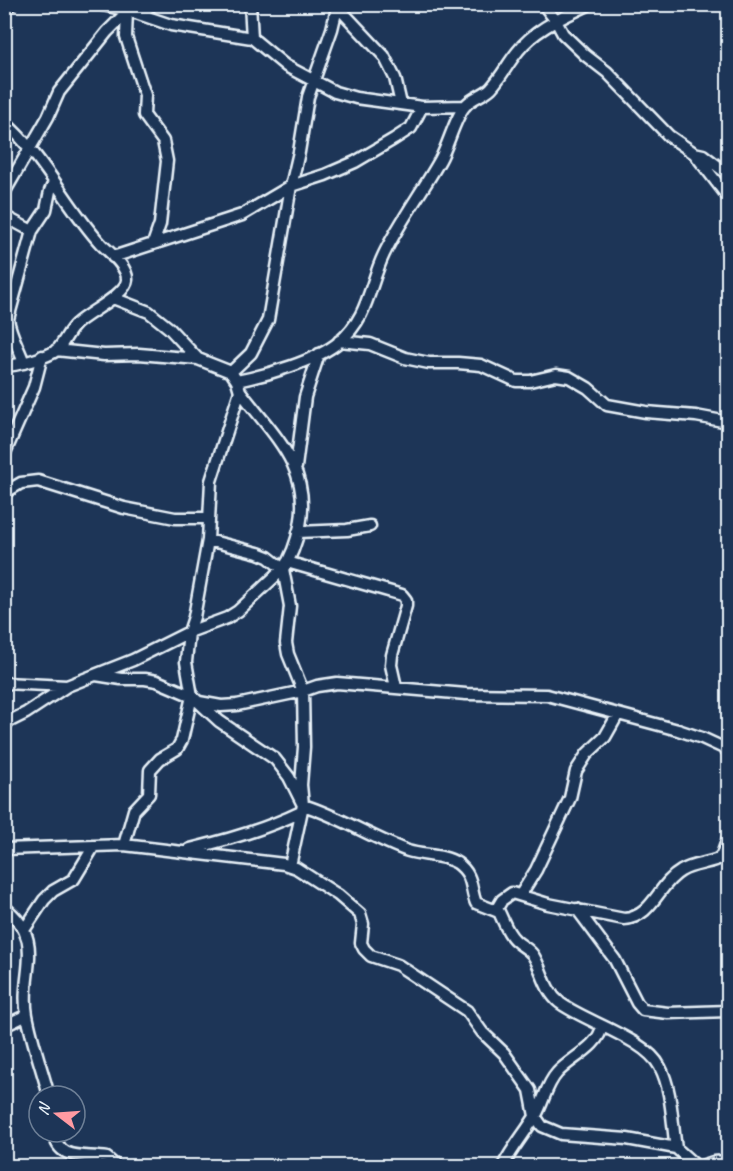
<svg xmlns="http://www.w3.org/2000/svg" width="733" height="1171" viewBox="0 0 733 1171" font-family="Caveat,sans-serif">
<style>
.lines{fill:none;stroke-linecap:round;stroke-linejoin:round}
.street-casing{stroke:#e8f1f8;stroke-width:15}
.street{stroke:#1d3557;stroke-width:10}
</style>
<rect width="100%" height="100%" fill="#1d3557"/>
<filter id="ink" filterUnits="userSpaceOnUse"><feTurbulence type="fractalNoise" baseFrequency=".0167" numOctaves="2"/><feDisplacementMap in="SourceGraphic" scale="12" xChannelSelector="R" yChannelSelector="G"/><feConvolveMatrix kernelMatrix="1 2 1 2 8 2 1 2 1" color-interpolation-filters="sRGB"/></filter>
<g filter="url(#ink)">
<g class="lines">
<defs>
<path id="street" d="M97,4L127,10L171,25L252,38L286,66L335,92L356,98L422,107L465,106
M250,4L252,38
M335,4L384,56L395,78L401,104
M543,4L556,21L563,34L585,55L607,72L669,136L694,153L728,197
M4,7L12,4
M127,10L126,37L145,95L144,115L163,141L167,161L160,224L153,244
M141,15L152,4
M4,122C44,156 66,206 101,244C110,253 128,267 127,280C126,295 87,313 76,324C68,331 64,343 57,350C48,357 16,366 4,366
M694,153L703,155L728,174
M4,193L48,117L59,92L107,32L121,18L126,16
M4,216L32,231
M113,257L242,215L291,186L299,152L308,97L332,29L338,4
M113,298L149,312L169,328L198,359
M339,341L370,344L405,358L429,363H458L481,365L516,381H530L556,375L569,377L588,388L607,405L646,412L696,416L728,422
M24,363C19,348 10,334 8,319L32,231L46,210L50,191L54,182
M231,372L251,353L268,320L291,186L325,175L355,162L394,139L411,128L422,107
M237,381C267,375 316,361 339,342C369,317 369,285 384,254C400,221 422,192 440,160C448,146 456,115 465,106C471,98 484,95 491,88C502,76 508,63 518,51C536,28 564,17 590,4
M4,455L34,387L42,356
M296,467L305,397L319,354
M4,493L21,483L38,481L124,508L175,518H208
M298,532L347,530L370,526
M208,540L258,553L268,557L283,569L290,606L286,643L288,654L303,691L304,747L301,785L303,805C339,816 372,838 408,851C423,856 443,854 457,863C474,875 470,889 476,903L499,912C504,922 507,933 515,940C521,946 528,948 533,955C543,971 544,990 560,1003C586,1022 646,1039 660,1067C672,1089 672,1124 676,1148
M287,562L402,595L406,600V606L392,655L391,665L396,687
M96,675L121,679H145L157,681L192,696L219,721L275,759L289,777L303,805L290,866
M4,683L67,686
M199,702L221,706L237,705L303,691L317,686L337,683L466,694L547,695L678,730L702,738L728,750
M4,724L26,713L67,686L133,660L189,632L194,617L208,540L211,481L240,391L237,381L231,372L198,359L139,354L104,355L56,350
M124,845L134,810L149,794L150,770L160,759L177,749L182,740L192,696L186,662L189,632L227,618L238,611L283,569C292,556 297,540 300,526C312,467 272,434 240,391
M4,849L94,846
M190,849C228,840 266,829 301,812
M521,894L536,870L570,798L576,771L587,754L605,737L618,714
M4,907C48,941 19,973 27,1015C32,1042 42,1069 49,1096
M577,909L615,960L637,1003L643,1010L668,1013L728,1011
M496,910L502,900L512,893L548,904L624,919C653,917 658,884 681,871C692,864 706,864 718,859L722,855L728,838
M24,930L44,900L53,891L74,879L94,846L124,845L284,864L296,868L338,895L360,914L363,924L361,943L364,949L371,956L398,965L467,1011L482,1032L504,1053L530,1090L535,1116L542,1126L561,1134L627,1139L676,1148L696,1166
M4,1026L27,1015
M54,1132C57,1162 85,1154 107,1158L116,1166
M503,1166C512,1148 525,1133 536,1115C544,1101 546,1085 557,1073C570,1058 599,1047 602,1026
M701,1166L713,1162L728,1161"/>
</defs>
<use href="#street" class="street-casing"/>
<use href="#street" class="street"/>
</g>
</g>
<rect width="733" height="1171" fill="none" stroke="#1d3557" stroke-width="24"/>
<rect x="12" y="12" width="709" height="1147" fill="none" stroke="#e8f1f8" stroke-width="2" filter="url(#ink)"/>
<g transform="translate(57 1114) rotate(287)"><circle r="28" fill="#1d3557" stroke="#6e8097" stroke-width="1.5"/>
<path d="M0-4.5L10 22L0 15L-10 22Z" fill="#ff9aa2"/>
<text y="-9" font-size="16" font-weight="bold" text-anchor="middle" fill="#e8f1f8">N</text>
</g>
</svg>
